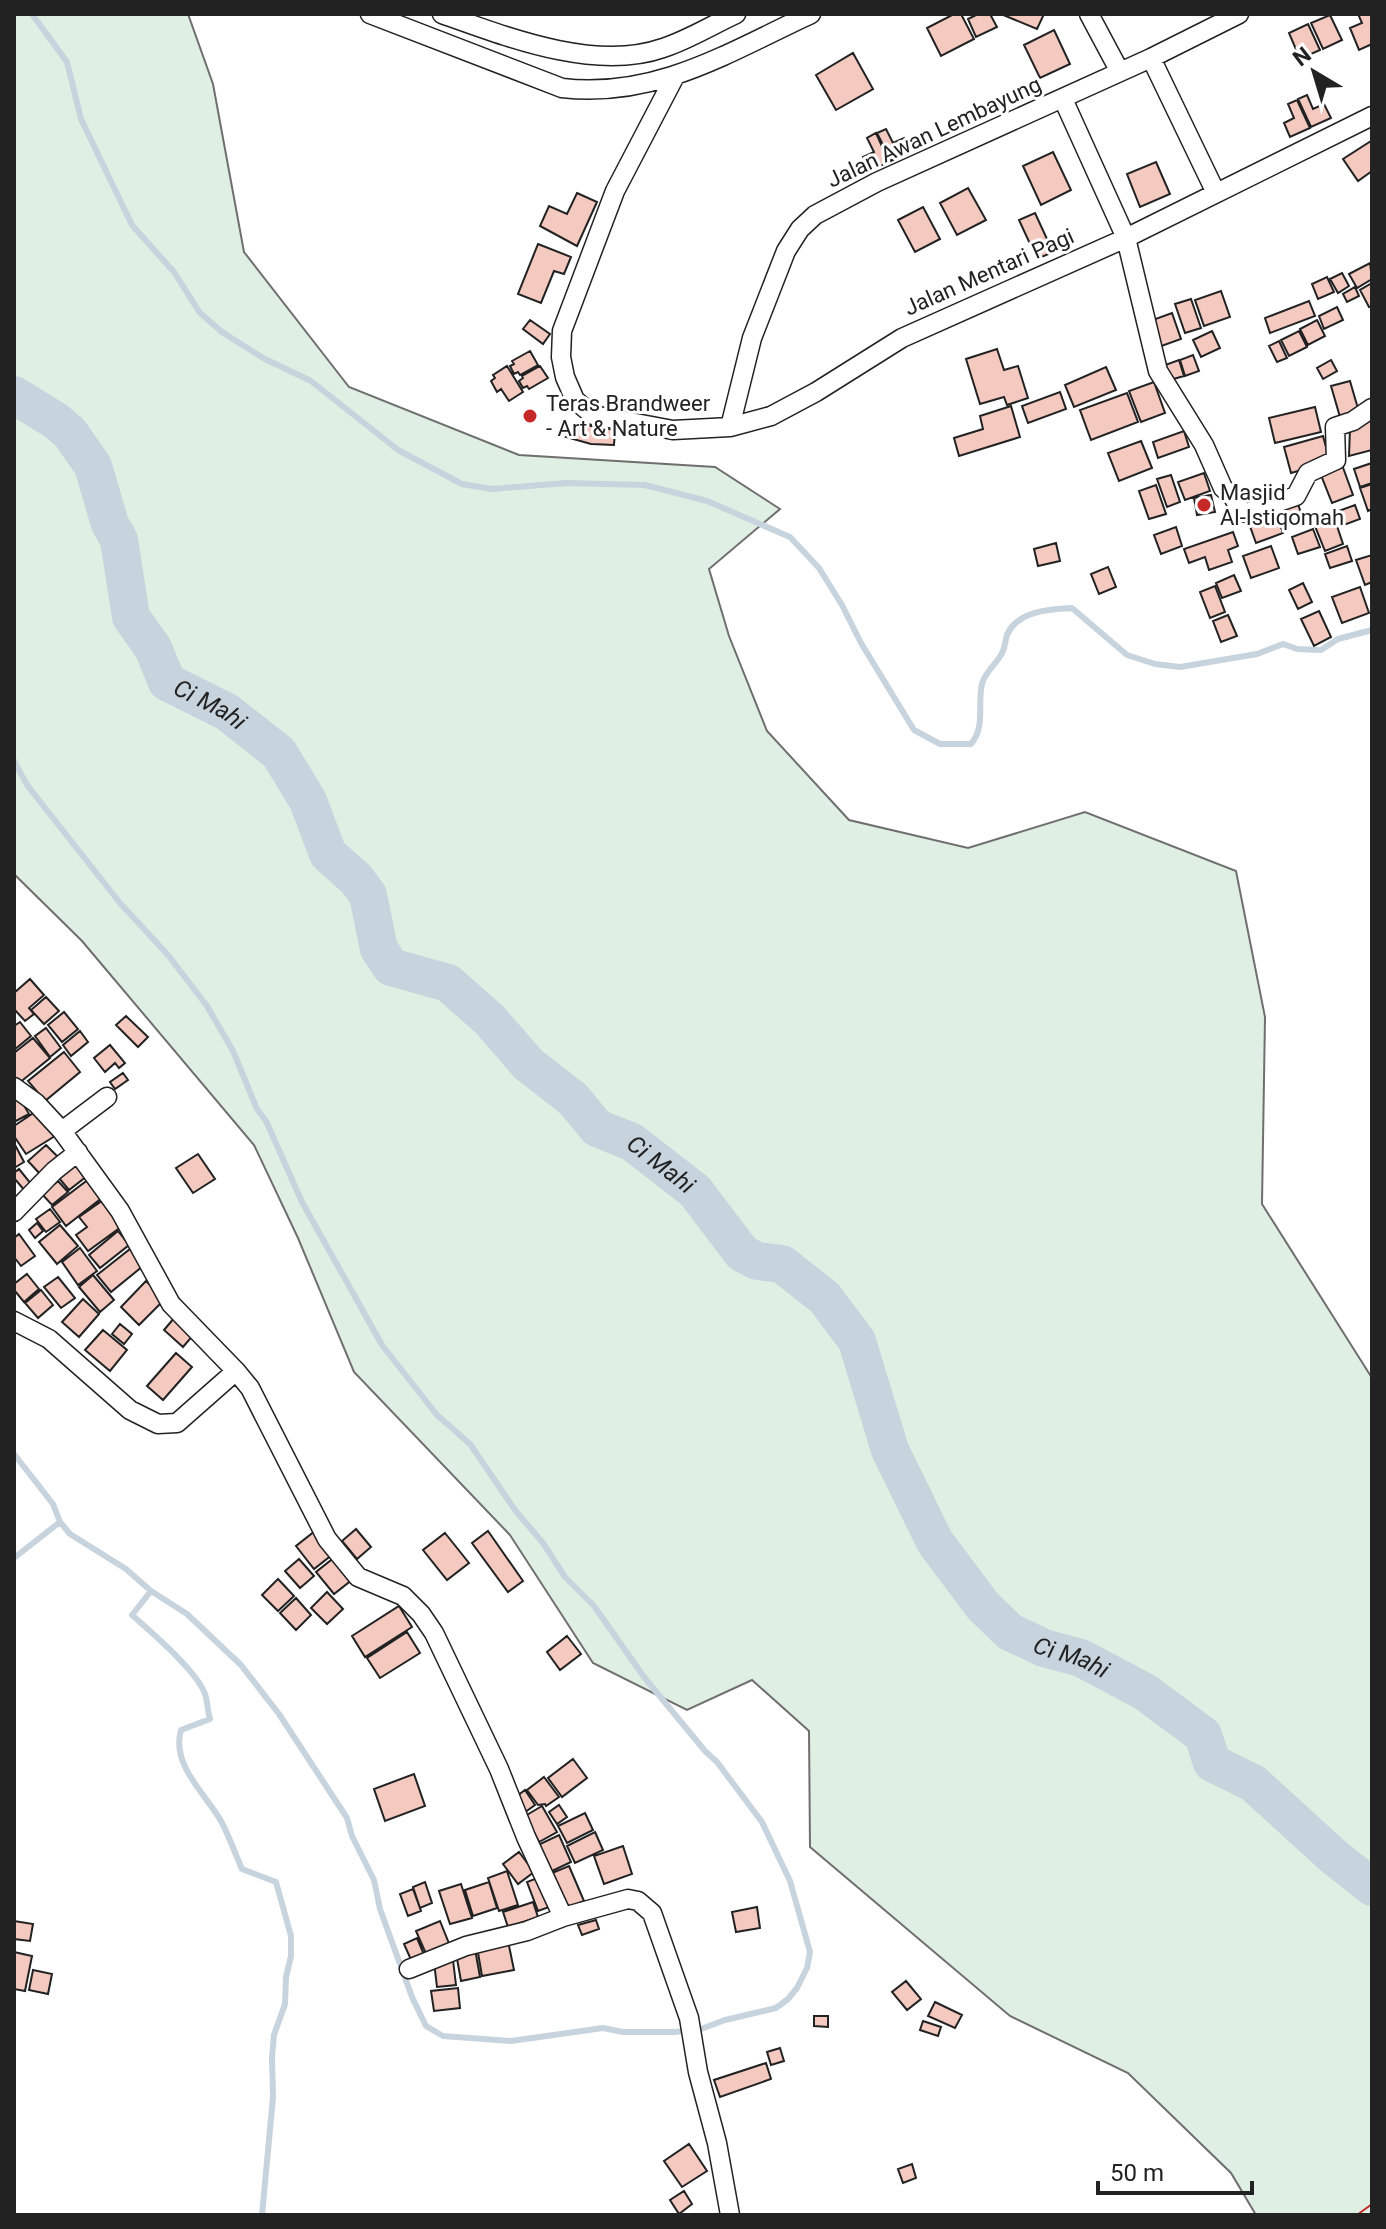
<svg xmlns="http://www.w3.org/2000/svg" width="1386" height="2229" viewBox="0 0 1386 2229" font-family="Roboto,sans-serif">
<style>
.green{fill:#e0efe3;stroke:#6f6f6f;stroke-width:2}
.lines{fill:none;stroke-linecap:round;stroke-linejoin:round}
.stream{stroke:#c7d3dd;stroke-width:6}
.river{stroke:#c7d3dd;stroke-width:38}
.building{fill:#f3c9c0;stroke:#222;stroke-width:2}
.minor-casing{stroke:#222;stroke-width:21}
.minor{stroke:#fff;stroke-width:18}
.power{stroke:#c62828;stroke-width:2;stroke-dasharray:28 6 4 6;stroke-linecap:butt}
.poi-dot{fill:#c62828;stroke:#fff;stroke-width:3}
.labels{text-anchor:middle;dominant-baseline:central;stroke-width:6;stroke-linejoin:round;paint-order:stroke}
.street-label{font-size:22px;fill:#222;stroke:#fff}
.poi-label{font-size:22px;fill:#222;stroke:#fff;text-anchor:start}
.water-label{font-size:24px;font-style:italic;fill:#222;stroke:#fff}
</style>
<rect width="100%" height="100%" fill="#fff"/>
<path class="green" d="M14,14H188L213,84L244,252L349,387L519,455L715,467L780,509L709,569L729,636L767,731L849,820L968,848L1085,812L1236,871L1265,1017L1262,1204L1372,1378V2215H1256L1231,2173L1128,2073L1010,2016L810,1847L809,1731L752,1680L687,1710L593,1663L510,1535L354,1372L298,1238L254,1145L82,941L14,874Z"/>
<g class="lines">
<path class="stream" d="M32,14L67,62L81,119L132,225L174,272L200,313L222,332L263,358L311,381L398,450L462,484L492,489L566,483L645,485L707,501L790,537L819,568L842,605L861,643L914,730L940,744H971C986,726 977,705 982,684C985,671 997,664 1002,653C1005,648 1005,641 1007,635C1017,611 1050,609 1072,608L1127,655L1155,664L1180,667L1257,654L1283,644L1297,649L1321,650L1338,639L1372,630
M14,761L27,785L120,903L168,955L207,1006L233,1051L257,1109L266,1121L302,1202L382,1345L437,1415L470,1444L515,1510L543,1543L565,1577L594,1606L644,1677L705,1751L717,1762L762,1822L790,1881L810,1952L807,1968L797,1988L788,1999L776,2008L725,2020L701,2029L675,2032H623L603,2028L511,2041L443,2036L426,2026L412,1997L380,1909L374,1880L352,1836L347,1818L279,1714L241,1665L187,1614L151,1591L126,1569L70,1534L60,1522L53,1504L14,1454
M14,1558L60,1522
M151,1591L132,1615C151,1632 197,1671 205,1694C208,1702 207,1710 210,1719L181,1730C171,1765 205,1793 221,1821C229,1836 235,1853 242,1869L276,1882L291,1936V1956L286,1977L285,2004L274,2035L272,2057L273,2097L262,2215"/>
<path class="river" id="s1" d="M14,395L56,421L70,433L93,466L110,524L119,540L131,617L153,648L167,682L227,712L279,753L308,801L328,854L356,879L368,895L379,949L391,967L448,983L490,1020L528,1064L573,1099L597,1128L632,1142L695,1191L742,1253L757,1261L782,1264L825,1298L857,1341L890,1450L935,1542L983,1606L1010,1632L1044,1648L1081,1658L1145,1692L1203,1735L1212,1763L1253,1783L1333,1856L1372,1887"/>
</g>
<path class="building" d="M954,14H961L974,39L941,56L927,28Z
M978,14H990L997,27L976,37L968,19Z
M1001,14H1044L1037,29Z
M1358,14H1372V44L1359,50L1350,28L1362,23Z
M1330,15L1342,40L1323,49L1311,23Z
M1308,24L1320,50L1300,59L1289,33Z
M1054,30L1070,64L1040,78L1024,45Z
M853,53L873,89L836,110L816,75Z
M1307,95L1313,109L1324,104L1331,118L1311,127L1298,99Z
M1297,100L1310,128L1290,137L1284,123L1294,118L1288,104Z
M886,129L893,143L904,138L910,152L891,161L877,133Z
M876,133L889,162L869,171L863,157L874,152L867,138Z
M1371,141L1372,171L1358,181L1343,159Z
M1053,152L1071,190L1041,205L1023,166Z
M1156,162L1170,194L1140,207L1127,174Z
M968,188L986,220L957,235L940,203Z
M577,193L597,202L577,246L540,226L549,206L567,214Z
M923,207L940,239L915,252L898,220Z
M1035,213L1053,252L1037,259L1019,220Z
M538,244L571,257L564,274L554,271L541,303L518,294Z
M1370,263L1372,279L1357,288L1349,274Z
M1342,273L1349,286L1338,293L1330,279Z
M1327,277L1334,292L1318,299L1312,284Z
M1372,283V306L1369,307L1360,290Z
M1355,287L1359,296L1347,302L1343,294Z
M1221,291L1230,317L1204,326L1195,300Z
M1191,299L1201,328L1185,333L1175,304Z
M1309,301L1315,316L1270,333L1265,318Z
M1337,307L1343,320L1324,329L1319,316Z
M1172,313L1181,339L1156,348L1147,322Z
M530,320L550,334L543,344L523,329Z
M1317,320L1325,336L1308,345L1300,329Z
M1212,331L1220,348L1201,357L1193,340Z
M1299,331L1307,347L1289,356L1281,340Z
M1279,341L1287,358L1277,362L1269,346Z
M997,349L1004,370L1018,366L1028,398L1007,405L1004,397L980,404L966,359Z
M530,351L538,365L520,375L518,372L514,374L510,366L514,364L512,361Z
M1193,355L1199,371L1185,376L1180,360Z
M1179,360L1184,376L1170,380L1165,365Z
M1331,360L1337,371L1323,379L1317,368Z
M507,366L523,392L509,401L501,389L497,392L491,381L495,378L493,375Z
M540,366L548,378L529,389L527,386L523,388L519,381L523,378L522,376Z
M1106,367L1116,390L1074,407L1065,385Z
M1350,381L1359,412L1340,417L1331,386Z
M1154,382L1165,413L1141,422L1129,391Z
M1060,392L1066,409L1028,423L1022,406Z
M1127,393L1138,422L1091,440L1080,410Z
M1011,406L1020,437L959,456L954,438L983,429L980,416Z
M1315,407L1321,432L1275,443L1269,418Z
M1372,419V450L1349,456L1350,428Z
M581,421L586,425L615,430L614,445L591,444L566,437Z
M1184,431L1189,447L1158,458L1153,442Z
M1323,436L1330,462L1291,473L1284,447Z
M1141,441L1152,468L1119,481L1108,453Z
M1341,462L1353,495L1332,503L1319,470Z
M1372,463V483L1360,487L1354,469Z
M1204,473L1210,491L1185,500L1178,482Z
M1171,475L1180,502L1167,507L1157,479Z
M1372,484V509L1368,511L1360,488Z
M1156,485L1166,514L1149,519L1139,491Z
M1211,495L1215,512L1197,515L1194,498Z
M1297,501L1303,519L1284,527L1277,508Z
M1355,505L1360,519L1341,526L1336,512Z
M1274,508L1283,533L1256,543L1247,518Z
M1333,514L1343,544L1325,551L1313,521Z
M1176,527L1182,546L1161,554L1154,535Z
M1313,529L1320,547L1298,554L1292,537Z
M1233,532L1238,546L1228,550L1232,562L1209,570L1205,557L1189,563L1184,549Z
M1056,543L1060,561L1038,566L1034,549Z
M1271,546L1279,568L1251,578L1243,556Z
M1347,546L1352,561L1330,568L1325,554Z
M1372,555V582L1365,585L1356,560Z
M1108,567L1116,587L1099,594L1091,574Z
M1234,575L1241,591L1222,598L1216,583Z
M1303,583L1312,602L1298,609L1289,590Z
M1215,586L1225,612L1210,618L1200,592Z
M1360,587L1369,613L1342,623L1332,597Z
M1319,611L1331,637L1314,646L1301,619Z
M1228,615L1237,636L1221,642L1213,621Z
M30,979L44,995L29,1008L34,1014L25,1021L14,1009V993Z
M46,997L59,1011L44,1024L31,1010Z
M64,1012L78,1029L62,1042L48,1025Z
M126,1016L148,1037L138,1047L116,1025Z
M20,1022L31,1036L14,1050V1026Z
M46,1028L61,1048L50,1057L35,1036Z
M80,1031L88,1042L71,1056L63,1045Z
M33,1038L50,1058L18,1084L14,1080V1053Z
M110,1045L125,1063L119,1068L115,1063L105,1072L94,1058Z
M64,1052L80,1072L45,1101L28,1081Z
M123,1073L128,1080L115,1089L110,1082Z
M15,1090L29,1114L14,1122V1091Z
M38,1110L55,1136L26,1154L14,1136V1126Z
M14,1143L24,1162L14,1168Z
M46,1145L60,1159L41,1175L28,1161Z
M198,1154L215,1179L193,1193L176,1168Z
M77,1164L87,1176L69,1190L59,1178Z
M19,1169L32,1185L25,1191L14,1178V1173Z
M89,1179L103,1197L66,1226L52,1207Z
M58,1181L68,1192L52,1205L42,1194Z
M106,1198L125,1224L88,1251L76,1235L87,1227L79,1217Z
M50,1209L60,1222L46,1232L36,1219Z
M37,1223L43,1231L35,1238L29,1230Z
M60,1225L78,1246L57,1264L39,1242Z
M118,1231L129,1245L100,1268L89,1255Z
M19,1234L35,1256L21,1266L14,1257V1238Z
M80,1248L97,1271L78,1285L62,1262Z
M130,1249L143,1266L111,1292L97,1275Z
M27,1274L39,1289L24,1302L14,1290V1284Z
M93,1275L114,1300L100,1312L79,1287Z
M58,1277L75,1298L61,1308L44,1287Z
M146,1281L165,1299L139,1325L121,1307Z
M41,1290L53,1305L38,1318L25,1303Z
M83,1299L99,1314L79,1337L62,1322Z
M175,1317L195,1333L183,1347L164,1330Z
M120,1324L132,1334L124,1344L112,1334Z
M103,1330L127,1350L110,1371L85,1350Z
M176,1353L192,1367L163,1400L147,1386Z
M356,1529L371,1547L357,1559L342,1541Z
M315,1531L333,1554L314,1569L296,1546Z
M488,1531L523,1581L508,1592L472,1543Z
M445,1533L469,1563L447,1580L423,1550Z
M335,1557L353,1579L334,1594L316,1572Z
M299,1559L314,1576L300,1588L285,1571Z
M278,1579L294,1596L278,1611L262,1595Z
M327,1592L343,1609L327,1624L311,1608Z
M296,1598L311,1615L296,1630L280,1613Z
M399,1606L412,1627L365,1657L352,1636Z
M407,1632L420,1653L380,1678L367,1658Z
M567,1636L581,1654L560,1670L547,1652Z
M573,1759L587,1778L562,1797L548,1778Z
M414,1774L425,1806L385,1821L374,1789Z
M544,1777L559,1797L546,1806L545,1804L538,1805L527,1790Z
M525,1790L535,1805L521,1815L513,1799Z
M559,1805L567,1817L557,1824L549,1812Z
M542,1806L557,1832L539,1842L525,1816Z
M585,1813L593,1830L567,1843L558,1826Z
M595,1832L603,1850L575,1863L567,1846Z
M559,1835L571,1862L550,1872L538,1845Z
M623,1846L632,1874L604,1884L594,1856Z
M519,1852L534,1872L518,1884L503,1864Z
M569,1866L584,1901L567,1908L552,1873Z
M507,1871L518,1905L499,1911L488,1878Z
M540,1877L552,1906L538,1911L527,1882Z
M425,1882L432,1903L420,1908L413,1887Z
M489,1882L497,1908L473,1916L465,1890Z
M461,1884L472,1918L450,1924L439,1891Z
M413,1889L421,1911L408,1916L400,1894Z
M533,1902L538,1917L508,1927L503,1912Z
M757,1907L760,1928L736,1932L732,1912Z
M596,1920L599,1929L582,1935L578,1925Z
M14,1921L33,1924L30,1941L14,1939Z
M440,1921L450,1946L427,1956L416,1931Z
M417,1938L425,1957L412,1962L404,1944Z
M508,1941L514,1970L482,1976L477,1947Z
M475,1949L480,1977L461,1981L456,1953Z
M14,1952L32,1956L25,1991L14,1989Z
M453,1960L456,1985L437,1987L434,1962Z
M33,1970L52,1974L48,1994L29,1990Z
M906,1981L921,1999L907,2010L892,1992Z
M458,1988L460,2008L434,2011L431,1991Z
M935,2002L962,2015L955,2028L928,2016Z
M814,2016H828V2027L814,2026Z
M923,2021L941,2027L938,2036L920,2030Z
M780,2048L784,2061L771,2065L767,2052Z
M766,2063L771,2079L720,2097L714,2080Z
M689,2144L707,2171L682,2187L664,2161Z
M912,2164L916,2178L903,2183L898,2169Z
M684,2191L692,2204L679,2214L670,2200Z"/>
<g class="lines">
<defs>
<path id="minor" d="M370,14L562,88C656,99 729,52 811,14
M442,14C507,37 595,72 663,48C688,40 712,25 736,14
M1089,14L1120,72
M1151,58L1216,193
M674,78L615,191L562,331L561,357L565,377L575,400L593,415L673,430L730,427L771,416L816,392L902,338L1126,238L1372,116
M1063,99L1126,238L1158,371L1204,445L1223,488L1233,497L1241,511L1247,513L1296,496L1308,473L1336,460L1335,427L1353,421L1372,408
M730,427L752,338L786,251L800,229L815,215L877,182L1151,58L1239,14
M14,1087L36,1103L62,1131L120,1211L171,1304L236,1371
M62,1131L107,1097
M14,1212L54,1171L78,1152
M14,1321L49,1339L130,1410L158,1424L177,1423L236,1371L250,1388L327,1539L358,1577L403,1596L421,1614L434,1633L499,1769L526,1837L563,1917L628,1899L638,1901L652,1913L689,2018L698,2072L717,2143L730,2215
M409,1969L466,1946L527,1931L563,1917"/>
</defs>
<use href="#minor" class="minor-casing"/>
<use href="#minor" class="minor"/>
<path class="power" d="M1357,2215L1372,2204"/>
</g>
<g class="poi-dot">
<circle cx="530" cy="416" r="8"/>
<circle cx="1204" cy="505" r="8"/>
</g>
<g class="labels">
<g class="street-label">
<text transform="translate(934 132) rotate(-25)">Jalan Awan Lembayung</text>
<text transform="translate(989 272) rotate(-24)">Jalan Mentari Pagi</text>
</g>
<g class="poi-label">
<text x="546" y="403">Teras Brandweer<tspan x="546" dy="25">- Art &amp; Nature</tspan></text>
<text x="1220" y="492">Masjid<tspan x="1220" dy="25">Al-Istiqomah</tspan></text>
</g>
<g class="water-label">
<text stroke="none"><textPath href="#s1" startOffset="388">Ci Mahi</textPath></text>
<text stroke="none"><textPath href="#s1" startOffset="1062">Ci Mahi</textPath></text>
<text stroke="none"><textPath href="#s1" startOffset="1734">Ci Mahi</textPath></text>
</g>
</g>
<rect width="1386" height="2229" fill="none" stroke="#222222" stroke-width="32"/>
<g transform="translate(1314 72) rotate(322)" stroke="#ffffff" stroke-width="6" paint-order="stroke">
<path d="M0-6L14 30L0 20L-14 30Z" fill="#222222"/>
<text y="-12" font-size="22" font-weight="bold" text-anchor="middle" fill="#222222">N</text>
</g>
<path d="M1098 2181v12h154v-12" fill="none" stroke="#222222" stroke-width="4"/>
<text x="1110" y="2181" font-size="24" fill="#222222" stroke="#ffffff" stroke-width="6" paint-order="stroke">50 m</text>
</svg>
